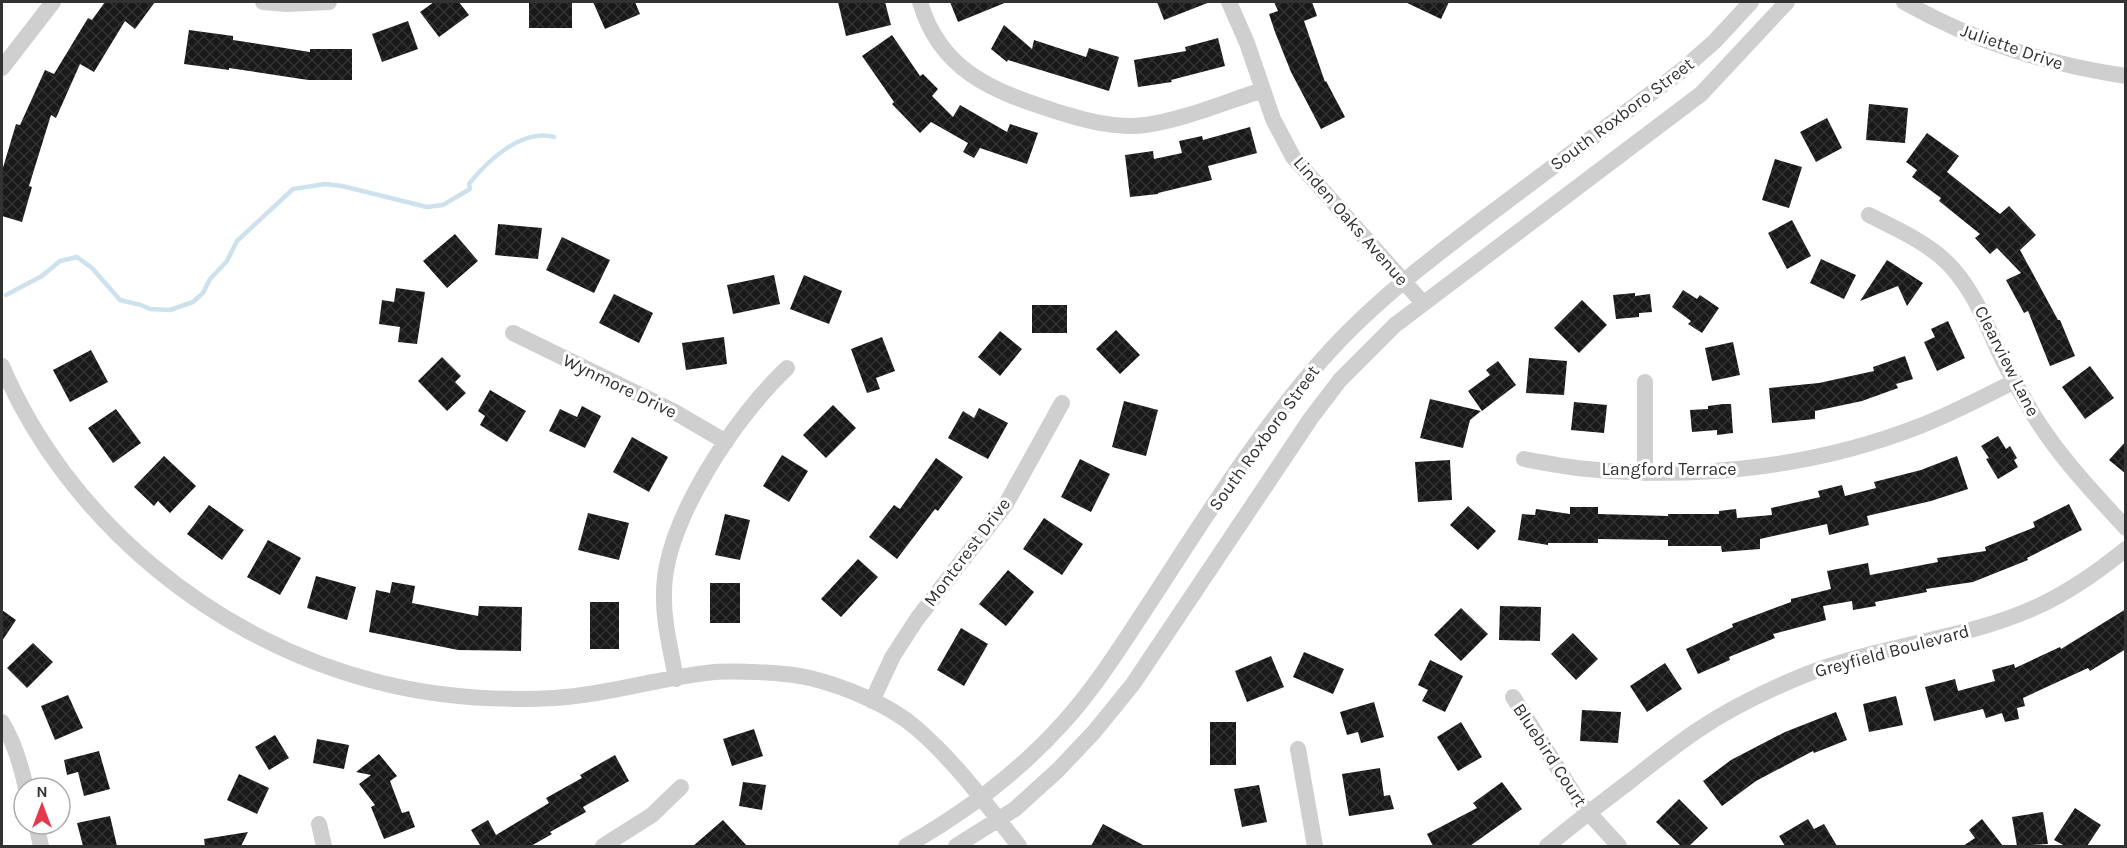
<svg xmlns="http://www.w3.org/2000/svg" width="2127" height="848" viewBox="0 0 2127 848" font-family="Karla,sans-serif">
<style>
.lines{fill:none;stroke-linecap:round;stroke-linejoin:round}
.stream{stroke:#cde2ed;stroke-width:4.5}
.building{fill:url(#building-cross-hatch)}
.minor{stroke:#cfcfcf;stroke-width:16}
.labels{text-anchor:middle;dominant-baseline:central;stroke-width:6;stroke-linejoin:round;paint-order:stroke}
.street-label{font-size:18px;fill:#323232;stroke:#fff}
</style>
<defs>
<pattern id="building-cross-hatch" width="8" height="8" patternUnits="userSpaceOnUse" patternTransform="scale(1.5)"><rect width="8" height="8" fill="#191919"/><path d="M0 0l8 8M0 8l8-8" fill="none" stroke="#323232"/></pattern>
</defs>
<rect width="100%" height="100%" fill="#fff"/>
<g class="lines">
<path class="stream" d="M6,295L42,276L60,261L77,257L92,268L120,300L141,305L150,309L170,310L193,302L203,293L210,279L227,261L237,241L293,189L325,184L342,186L427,207L443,205L470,189L469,184C487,161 522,128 554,137"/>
</g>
<path class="building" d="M105,2H155L135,29L125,21L94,72L80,64L56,118L51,115L29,186L32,187L22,222L2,216V171L16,124L20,125L45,70L54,74L88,18L92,20Z
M434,2H459L469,15L439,37L420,12Z
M529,2H572V28H529Z
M593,2H635L640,14L605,29Z
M838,2H885L891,25L846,36Z
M950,2H1007L958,22Z
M1157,2H1210L1164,20Z
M1274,2H1312L1317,16L1304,21L1325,82L1326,81L1345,117L1321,129L1291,72L1275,32L1269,14L1278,11Z
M1405,2H1449L1441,19Z
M408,21L418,49L382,62L372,34Z
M1004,25L1032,49L1034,40L1086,57L1089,48L1119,57L1109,91L1008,60L1007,62L991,49Z
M189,30L233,36V40L310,52V49H352V80H308L229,68V70L184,64Z
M892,35L920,76L923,74L938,89L932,96L953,117L960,105L1007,132L1010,124L1038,133L1027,164L980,148L974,158L963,152L968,143L931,122L920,133L892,104L894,102L862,56Z
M1218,38L1225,66L1171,80L1172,82L1138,87L1134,60L1186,51L1185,47Z
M1869,104L1908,108L1905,143L1866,140Z
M1827,118L1842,148L1816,162L1800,132Z
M1250,127L1257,153L1208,166L1212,180L1158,193V194L1130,197L1125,155L1153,151L1154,159L1182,153L1179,141L1202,136L1203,140Z
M1927,133L1959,156L1947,172L2000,214L2009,206L2036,235L2020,250L2058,320H2060L2075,356L2050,366L2028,311L2024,313L2006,280L2021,273L1997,248L1990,254L1975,238L1980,234L1939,201L1941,198L1912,177L1917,170L1906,162Z
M1775,159L1802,167L1789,208L1762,200Z
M1792,220L1811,256L1787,269L1768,233Z
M498,224L542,228L538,259L495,255Z
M455,234L478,261L447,288L423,261Z
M562,237L610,260L594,293L546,270Z
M1821,259L1856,275L1844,299L1810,283Z
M1887,260L1923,283L1907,306L1898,286L1860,301Z
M774,275L780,304L733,314L727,285Z
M804,275L842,291L829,324L790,309Z
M396,288L425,292L417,344L398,342L400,327L379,324L382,300L394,302Z
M1683,290L1697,299L1700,295L1719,308L1702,333L1688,324L1691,321L1672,307Z
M1635,293V296L1650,294L1652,312L1639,313V317L1616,319L1613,295Z
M614,294L653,313L639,343L599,323Z
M1582,300L1607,325L1579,353L1554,328Z
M1032,305H1067V333H1032Z
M1948,321L1965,358L1937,371L1924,342L1935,337L1931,329Z
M1116,330L1140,355L1120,374L1096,349Z
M1000,331L1022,349L1000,376L978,357Z
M724,337L727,364L686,370L682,343Z
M882,337L895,371L876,378L880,389L867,393L851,349Z
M1733,342L1740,375L1712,381L1705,348Z
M91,350L108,382L70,402L53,370Z
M1905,356L1913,379L1896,384L1898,388L1862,401L1815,411V419L1772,423L1769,388L1819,383L1874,371L1873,367Z
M442,357L461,376L455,382L466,393L447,411L418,381Z
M1529,358L1567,361L1564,395L1526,393Z
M1498,361L1516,385L1482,411L1468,391L1490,375L1486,370Z
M2090,366L2114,398L2085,419L2062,387Z
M490,390L526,411L507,442L480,425L485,416L478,411Z
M1430,399L1481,411L1470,420L1463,448L1420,438Z
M1124,401L1158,410L1146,456L1112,447Z
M1574,402L1607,405L1604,433L1571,430Z
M1723,404H1731L1733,433L1717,435V430L1692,432L1690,410L1708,409V406Z
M833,405L856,428L826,458L803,435Z
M582,406L601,416L585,448L549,431L560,409L577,417Z
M979,408L1008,423L988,459L948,438L963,411L974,418Z
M116,409L141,443L113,463L88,428Z
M1998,436L2006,449L2010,446L2017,458L2014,460L2018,467L1998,479L1986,459L1989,458L1981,446Z
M632,437L668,457L649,492L613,472Z
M2126,441V474L2109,460Z
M782,455L808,471L789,502L763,486Z
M164,456L196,486L170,513L158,501L154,506L134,487Z
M1957,456L1968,489L1931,501L1867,516L1869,525L1829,535L1827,524L1760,539V549L1722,552L1721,546H1668V540L1598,539V543H1548V545L1518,540L1522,514L1535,515L1536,509L1570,514V507H1598V514L1668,516V514H1719V511L1736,509L1737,518L1772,515L1771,508L1820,497L1818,491L1842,485L1845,496L1876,488L1874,482L1921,470Z
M936,458L963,477L938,511L935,509L897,559L869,537L894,505L900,509Z
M1080,459L1110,474L1091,512L1061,497Z
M1450,460L1452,500L1418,502L1415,462Z
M2069,504L2082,530L2027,558L2028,560L1973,582L1926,589L1927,592L1875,602L1876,606L1853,610L1852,601L1823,606L1826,620L1773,634L1775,638L1729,657L1730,660L1698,674L1686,649L1733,627L1732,624L1791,602V599L1831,589L1827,571L1868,563L1870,575L1938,562L1937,558L1986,551L1985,547L2035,527L2033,522Z
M209,505L244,530L222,560L187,534Z
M1468,506L1496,531L1478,550L1450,525Z
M588,513L629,523L619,560L578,550Z
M725,514L750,520L740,560L715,555Z
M1044,518L1083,544L1062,575L1023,549Z
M268,540L301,558L280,595L247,577Z
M858,559L878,577L841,617L821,599Z
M1008,570L1034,592L1006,626L979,604Z
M316,576L356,587L347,620L307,608Z
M392,582L415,586L412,603L478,616L479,606L522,607L521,651L458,650L369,632L376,590L390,593Z
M710,583H740V623H710Z
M590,602H619V649H590Z
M1500,606L1541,607L1540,641L1499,640Z
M1461,608L1488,634L1461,661L1434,635Z
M2126,609V649L2090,671L2088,668L2023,698L2025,706L2017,708L2019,719L2005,722L2002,713L1986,718L1983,709L1934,721L1925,687L1955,679L1958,691L1995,681L1992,670L2014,664L2015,668L2060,647L2061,649Z
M2,610L16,620L2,641Z
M961,628L988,644L964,686L937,670Z
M1573,633L1598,659L1576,680L1551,654Z
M33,643L53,662L27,688L7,668Z
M1304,652L1344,669L1333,694L1293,677Z
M1271,656L1284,687L1247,702L1235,671Z
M1430,660L1463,676L1445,712L1422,701L1428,690L1418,685Z
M1665,663L1682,689L1647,712L1630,686Z
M68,695L83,728L55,740L41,706Z
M1896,696L1903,725L1869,732L1863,704Z
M1374,702L1384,737L1361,743L1358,732L1347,735L1340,712Z
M1582,710L1621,712L1618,743L1580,741Z
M1836,712L1847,740L1814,753L1813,751L1756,781L1722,806L1703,781L1731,760L1785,732Z
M1210,722H1236V765H1210Z
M1461,722L1482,757L1458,771L1437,737Z
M754,729L763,756L732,766L723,739Z
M275,735L289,758L269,770L255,747Z
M317,739L349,745L344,769L313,763Z
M99,751L110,789L84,796L78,772L67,775L64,760Z
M379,754L397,776L390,781L402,813L409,811L415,827L384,839L371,807L375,805L359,784L371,775L356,772Z
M615,755L629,781L583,807L586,812L550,832L552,834L531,846H478L480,845L471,830L488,820L496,835L549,803L546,798L582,778L580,775Z
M1380,768L1384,796L1390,795L1394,809L1349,816L1342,774Z
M239,774L269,788L257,814L227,800Z
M743,782L766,785L762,810L739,806Z
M1502,782L1522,809L1470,846H1433L1427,834L1477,808L1473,803Z
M1259,785L1267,822L1242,827L1234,789Z
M1679,799L1708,828L1689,846H1681L1656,822Z
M2075,808L2101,825L2087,846H2065L2054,840Z
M2043,812L2048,844L2017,846L2012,817Z
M110,816L117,846H83L77,823Z
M1808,819L1814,829L1824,824L1837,846H1785L1779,836Z
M1982,819L2003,846H1963L1975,838L1969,830Z
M723,820L747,846H693Z
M1103,824L1145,846H1091Z
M248,832L241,846H205L204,839Z"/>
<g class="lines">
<path class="minor" d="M263,2L287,4L329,2
M920,2C940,71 993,91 1055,111C1085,120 1113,129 1145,125C1183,120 1225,102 1263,90
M1229,2L1247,43L1273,119L1293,157L1423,303
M1904,2C1975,42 2046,64 2126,76
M2,68L53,2
M1869,215C1894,228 1920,239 1941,257C1969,281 1983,316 1998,350C2006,367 2016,385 2026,402C2052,449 2090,489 2126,528
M513,333L673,411L726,442
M2,366C68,521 215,641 378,682C436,697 495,701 555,698C606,695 655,679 706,673C730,670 785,672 810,678C843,686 888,704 915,727C955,761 987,805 1019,846
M1645,382V473
M1524,459C1545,463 1566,467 1587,469C1699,480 1815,467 1920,426C1953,413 1984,397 2015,381
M676,679C671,650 663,622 664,593C664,522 736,416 787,368
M1513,697L1579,802L1619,846
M872,701L893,656L917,619L1006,504L1062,403
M2,722C14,742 21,765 26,788
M1298,749L1315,846
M36,824L41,846
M319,824L324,846
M603,846L652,815L681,787
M906,846C964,813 1018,773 1063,723C1098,684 1125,640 1154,596C1204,519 1254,439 1314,369C1367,306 1433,257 1498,208C1559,162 1620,117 1681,71L1715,41L1751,2
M956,846L1015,809L1058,770L1094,732L1133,684L1311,418L1340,380L1395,325L1701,94L1787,2
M1547,846C1574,824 1601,803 1629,782C1652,764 1674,746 1698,730C1732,707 1770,689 1807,674C1881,645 1962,640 2034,608C2068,593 2097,572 2126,549"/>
</g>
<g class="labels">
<g class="street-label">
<text transform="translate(2012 47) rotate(19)">Juliette Drive</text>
<text transform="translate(1622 114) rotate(-37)">South Roxboro Street</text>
<text transform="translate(1351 221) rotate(49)">Linden Oaks Avenue</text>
<text transform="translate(2007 361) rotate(63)">Clearview Lane</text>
<text transform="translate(620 386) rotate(26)">Wynmore Drive</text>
<text transform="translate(1264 438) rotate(-54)">South Roxboro Street</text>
<text x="1669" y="469">Langford Terrace</text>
<text transform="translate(967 552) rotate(-53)">Montcrest Drive</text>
<text transform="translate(1892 651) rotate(-15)">Greyfield Boulevard</text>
<text transform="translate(1550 755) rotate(57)">Bluebird Court</text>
</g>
</g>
<rect width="2127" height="848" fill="none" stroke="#323232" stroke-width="6"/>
<g transform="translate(42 806)"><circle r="28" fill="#ffffff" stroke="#adadad" stroke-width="1.5"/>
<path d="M0-4.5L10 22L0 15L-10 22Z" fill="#e3394b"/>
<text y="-9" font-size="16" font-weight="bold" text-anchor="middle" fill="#323232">N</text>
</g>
</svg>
